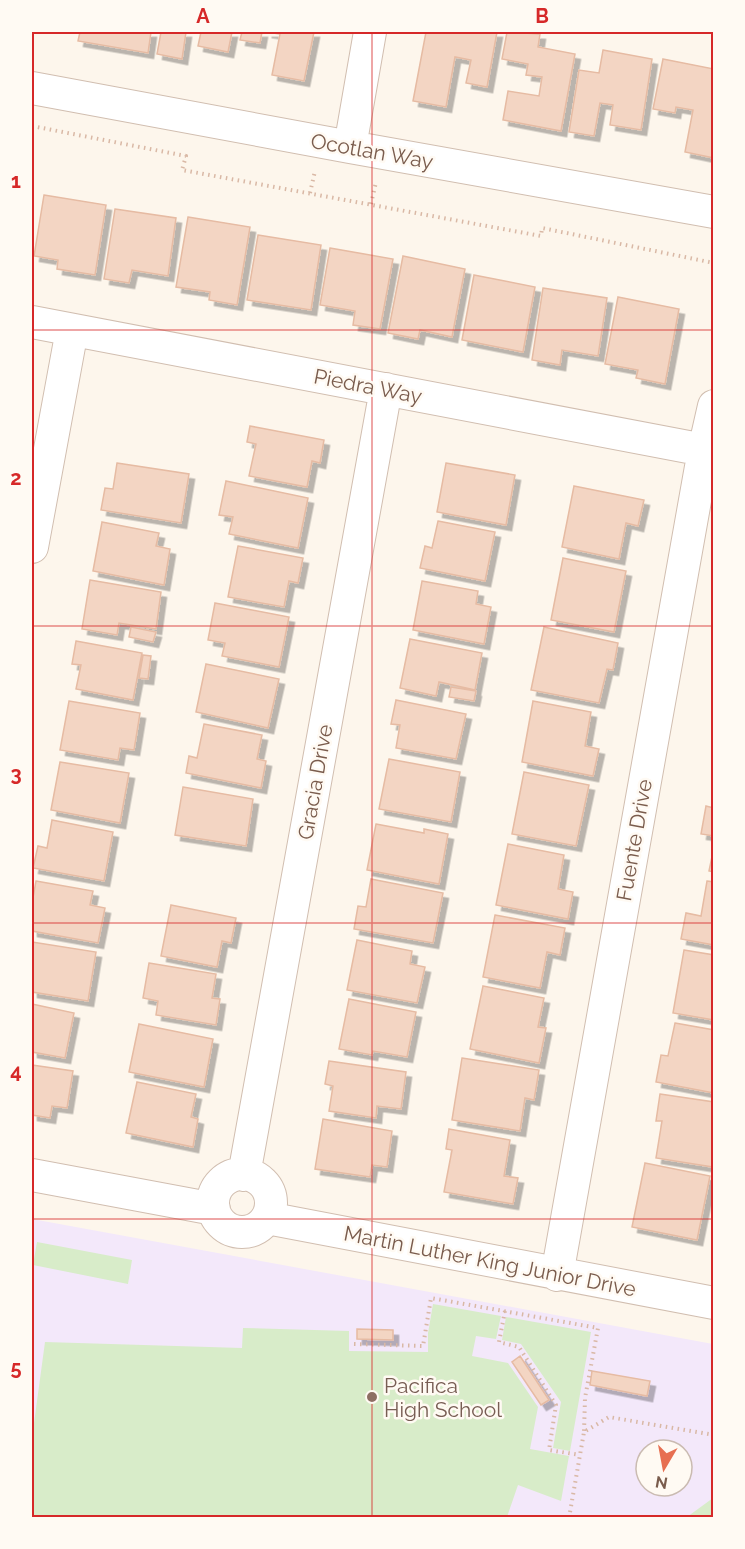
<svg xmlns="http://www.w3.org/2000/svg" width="745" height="1549" viewBox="0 0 745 1549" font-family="Raleway,sans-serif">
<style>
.education{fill:#f3e8fa;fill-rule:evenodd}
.grass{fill:#d8ecc9}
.building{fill:#f3d5c3;stroke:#e6bba3;stroke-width:1.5;filter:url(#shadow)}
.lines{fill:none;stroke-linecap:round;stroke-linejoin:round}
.street-casing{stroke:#d1beb0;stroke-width:34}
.path{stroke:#d9b8a5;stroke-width:4;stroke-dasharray:1.5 4.5;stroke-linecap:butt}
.street{stroke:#fff;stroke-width:32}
.grid{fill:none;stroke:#d62828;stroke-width:1.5;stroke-opacity:0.55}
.education-dot{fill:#8d6e63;stroke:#fffaf3;stroke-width:2}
.labels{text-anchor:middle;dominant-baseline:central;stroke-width:5;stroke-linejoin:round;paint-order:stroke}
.street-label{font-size:21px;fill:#7a5c4d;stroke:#fffaf3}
.education-label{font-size:21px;fill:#785e54;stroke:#fffaf3;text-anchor:start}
.neatline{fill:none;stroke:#d62828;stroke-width:2}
.grid-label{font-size:20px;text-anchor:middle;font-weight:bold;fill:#d62828}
</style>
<defs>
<filter id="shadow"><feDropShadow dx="5.5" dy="5.5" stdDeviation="0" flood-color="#0004"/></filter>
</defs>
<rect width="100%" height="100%" fill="#fdf6ec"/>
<path class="education" d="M32,1219L713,1344V1517H32ZM646,1450H682V1486H646Z"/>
<path class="grass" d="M37,1242L132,1260L128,1284L33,1265Z
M433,1304L501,1316L496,1339L476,1336L472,1356L508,1363L538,1407L530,1449L569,1456L561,1501L518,1485L507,1517H32V1438L45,1342L242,1348L243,1328L349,1331V1351L428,1352V1333Z
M506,1317L591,1332L570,1451L553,1448L561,1402L521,1344L502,1340Z
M713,1498V1517H687Z"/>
<path class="building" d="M80,32H151L148,53L78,41Z
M161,32H186L182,59L157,54Z
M201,32H232L228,52L198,46Z
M242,32H262L260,43L240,40Z
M266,32H314L304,81L272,75L280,34Z
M426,32H497L487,87L466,83L471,60L455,57L446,107L413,101Z
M507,32L540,34L538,47L575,54L561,131L503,120L508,91L539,96L542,77L526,75L528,64L502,59Z
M603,50L652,59L641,130L610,125L613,105L600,103L594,136L569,132L579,70L599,73Z
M663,59L714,69V158L685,152L693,110L676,107L675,113L653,109Z
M44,195L106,205L95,275L57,269L58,260L34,256Z
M115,209L176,218L168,276L132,270L129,283L104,279Z
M188,217L250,227L237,305L209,300L210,292L176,287Z
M258,235L321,245L311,310L247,300Z
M330,248L393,259L380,329L353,325L355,311L320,305Z
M403,256L465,269L452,337L420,330L418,339L388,333Z
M474,275L535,287L523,352L462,340Z
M543,288L607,298L598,356L562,350L560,365L532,360Z
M618,297L679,309L665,384L636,378L638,370L605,364Z
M250,426L324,440L320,463L312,461L307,487L249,476L256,444L247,442Z
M117,463L189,474L181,523L101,510L105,488L113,489Z
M446,463L515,475L506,525L437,512Z
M226,481L308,498L298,548L229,534L233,517L219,515Z
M574,486L644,500L638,526L626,523L619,559L562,547Z
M438,521L495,532L485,581L420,568L425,546L432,548Z
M102,522L159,533L156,546L170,549L164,585L93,571Z
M238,546L303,558L298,583L289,581L284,607L228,597Z
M563,558L626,571L614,632L551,620Z
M90,580L161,592L156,629L119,623L117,635L82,629Z
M422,581L478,591L476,604L491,607L484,644L413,630Z
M215,603L289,617L279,667L222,656L225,643L208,640Z
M131,627L156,632L153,642L129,637Z
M544,627L618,643L613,670L607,669L599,703L531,690Z
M410,639L482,653L475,690L439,682L436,696L400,688Z
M76,641L142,653L133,700L76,689L81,665L72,664Z
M143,655L151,656L148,679L139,678Z
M206,664L279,679L268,728L196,712Z
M451,687L476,691L474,701L449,697Z
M396,700L466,714L456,759L396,748L400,725L391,724Z
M69,701L140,713L134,750L120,748L118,760L60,750Z
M533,701L591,712L585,746L599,749L593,776L522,762Z
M204,724L262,735L257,759L266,761L261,788L186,773L189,756L197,758Z
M389,759L460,772L451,822L379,809Z
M60,762L129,773L120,823L51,810Z
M524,772L589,785L576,846L512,834Z
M183,787L253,799L246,846L175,835Z
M706,806L714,808V836L701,834Z
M52,820L113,832L104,881L33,868L38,846L47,848Z
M376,824L424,833V829L448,834L439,884L367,870Z
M508,844L564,855L558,889L573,892L568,919L496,905Z
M714,847V872L709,871Z
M371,879L443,893L433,943L354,929L358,906L366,907Z
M36,881L93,891L90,905L105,908L98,943L32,931V903Z
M707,881L714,882V945L681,939L686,913L701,916Z
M171,905L236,918L231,943L222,941L217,967L161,956Z
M495,915L565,928L560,955L547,952L540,988L483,977Z
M357,940L412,951L410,964L425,967L417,1003L347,990Z
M32,942L96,952L88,1001L32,992Z
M684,950L714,955V1020L673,1013Z
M149,963L216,974L212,998L220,999L216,1025L156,1015L158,1001L143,998Z
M483,986L544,998L538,1027L546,1028L539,1063L470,1049Z
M349,999L416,1012L407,1057L373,1051L372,1055L339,1049Z
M32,1004L74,1013L65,1058L32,1052Z
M675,1023L714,1030V1093L656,1082L661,1055L668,1056Z
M139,1024L213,1039L204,1087L129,1072Z
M462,1058L539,1070L534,1100L525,1098L520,1131L452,1120Z
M329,1061L406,1072L401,1109L377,1106L376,1118L329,1111L333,1086L325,1084Z
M32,1065L73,1071L67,1108L52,1106L50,1118L32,1115Z
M137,1082L196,1094L191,1117L198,1119L193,1147L126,1133Z
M660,1094L714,1102L713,1167L656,1158L662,1121H656Z
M323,1119L392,1131L387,1167L372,1165L370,1177L315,1169Z
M449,1129L510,1140L504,1176L518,1178L513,1204L444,1192L452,1150L446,1149Z
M645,1163L710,1176L697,1240L632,1227Z
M357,1329L393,1330V1340L357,1339Z
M520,1356L549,1400L541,1405L512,1362Z
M592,1371L650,1381L647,1396L590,1385Z"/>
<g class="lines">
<defs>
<path id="street" d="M32,88L350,147L714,212
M350,147L370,32
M32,322L704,450
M32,547L72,330
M213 1203a29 29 0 1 1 58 0a29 29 0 1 1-58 0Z
M32,1175L214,1209
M244,1175L386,389
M267,1218L714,1303
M557,1275L704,450L714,406"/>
</defs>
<use href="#street" class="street-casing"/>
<path class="path" d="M32,126L186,156L182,170L541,236L542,228L714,263
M310,193L315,171
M371,204L376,182
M505,1311L499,1342L519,1347L556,1405L549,1450L580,1455
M354,1344L423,1346L431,1298L598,1328L585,1398L584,1432
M569,1518L584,1432L609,1417L714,1435"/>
<use href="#street" class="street"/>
</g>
<path class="grid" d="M372,32V1518M32,330H714M32,626H714M32,923H714M32,1219H714"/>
<circle class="education-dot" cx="372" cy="1397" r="6"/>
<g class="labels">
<g class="street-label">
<text transform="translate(372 151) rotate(10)">Ocotlan Way</text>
<text transform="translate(368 386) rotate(11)">Piedra Way</text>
<text transform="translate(315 782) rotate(-80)">Gracia Drive</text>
<text transform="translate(634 840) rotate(-80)">Fuente Drive</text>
<text transform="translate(490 1261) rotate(11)">Martin Luther King Junior Drive</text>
</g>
<g class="education-label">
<text x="384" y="1385">Pacifica<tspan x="384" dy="24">High School</tspan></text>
</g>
</g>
<rect width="745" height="1549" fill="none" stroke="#fffaf3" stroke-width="66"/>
<g transform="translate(664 1468) rotate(190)"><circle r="28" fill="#fffaf3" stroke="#cabbb1" stroke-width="1.5"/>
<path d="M0-4.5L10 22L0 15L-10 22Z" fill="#e76f51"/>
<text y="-9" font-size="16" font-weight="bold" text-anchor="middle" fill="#7a5c4d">N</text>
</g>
<rect x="33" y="33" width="679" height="1483" class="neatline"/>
<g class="grid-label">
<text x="203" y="23">A</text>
<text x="542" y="23">B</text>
<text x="16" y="188">1</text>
<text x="16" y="485">2</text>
<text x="16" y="781">3</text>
<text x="16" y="1078">4</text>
<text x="16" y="1375">5</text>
</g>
</svg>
